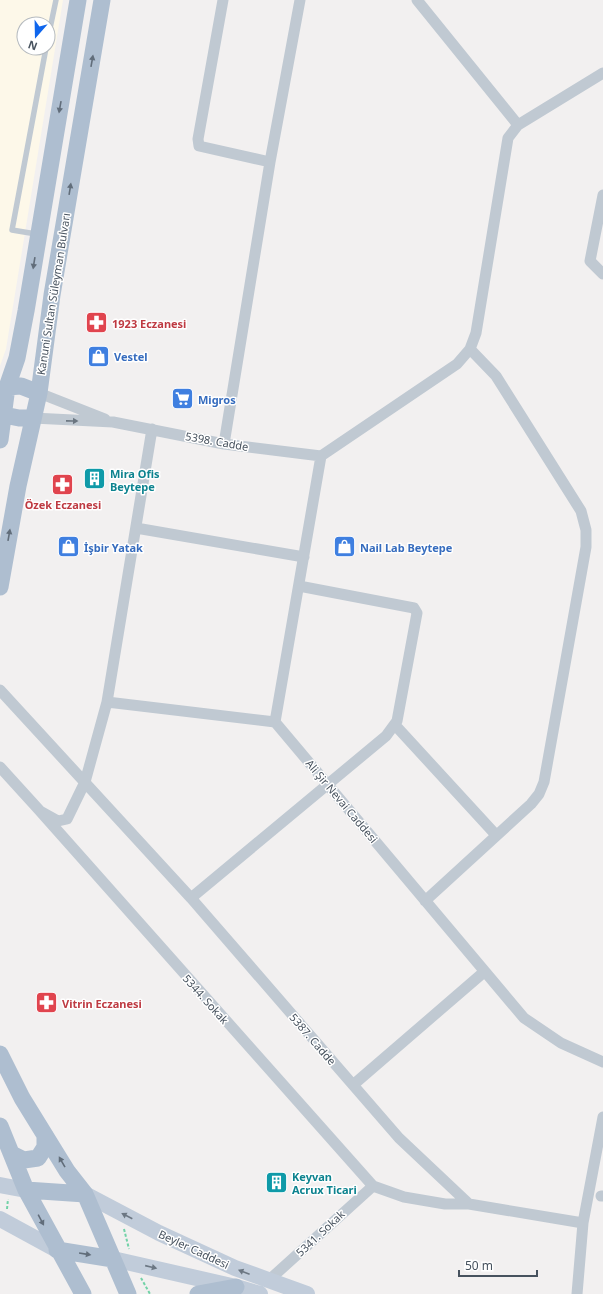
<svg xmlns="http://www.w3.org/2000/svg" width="603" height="1294" viewBox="0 0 603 1294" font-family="'Noto Sans',sans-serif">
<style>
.commercial{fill:#fdf8e9;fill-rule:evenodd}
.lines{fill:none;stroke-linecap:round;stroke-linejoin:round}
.path{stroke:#72d2a7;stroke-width:2;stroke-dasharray:3 2;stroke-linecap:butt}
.service{stroke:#c0c9d2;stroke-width:5.5}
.minor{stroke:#c0c9d2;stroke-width:11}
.secondary{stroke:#c1ccda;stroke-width:16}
.primary{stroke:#aebed0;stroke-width:17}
.oneway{fill:#616d7a}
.oneway2{fill:#6b7681}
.oneway3{fill:#6c7783}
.labels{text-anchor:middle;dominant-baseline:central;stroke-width:3;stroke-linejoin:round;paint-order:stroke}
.street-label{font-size:11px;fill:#47525e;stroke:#fff}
.health-label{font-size:11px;font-weight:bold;fill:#be3a42;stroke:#fff;text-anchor:start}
.shop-label{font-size:11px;font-weight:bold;fill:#366cbe;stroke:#fff;text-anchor:start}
.culture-label{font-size:11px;font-weight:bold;fill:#0d838f;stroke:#fff;text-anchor:start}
</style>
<rect width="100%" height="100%" fill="#f2f0f0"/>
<path class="commercial" d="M0,0H63L6,349L0,366ZM24,24H48V48H24Z"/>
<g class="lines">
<path class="path" d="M7,1209L8,1199
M124,1229L129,1249
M141,1278L150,1294"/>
<path class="service" d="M48,38L56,0
M36,234L12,230L46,48"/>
<path class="minor" d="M223,0L198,139L199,146L270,162
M417,0L518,125
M603,195L590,261L603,274
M39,393L105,419
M33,418L113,422L224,444L321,456
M224,444L270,162L300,0
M321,456L275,722L524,1018L561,1043L603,1062
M321,456L457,364L470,349L476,333L508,138L518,125L603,73
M136,528L304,557
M0,690L191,898L399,1138L469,1204
M107,702L275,722
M395,725L496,835
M0,767L40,811L58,821L67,819L85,782L107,702L152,429
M40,811L373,1186
M191,898L386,736L397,721L417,613L414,608L299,586
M425,901L531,804L539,794L544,782L586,547V530L581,511L496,376L470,349
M353,1085L484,972
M373,1186L404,1197L445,1204H469L583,1223
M601,1196H603
M268,1281L373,1186
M577,1294L583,1223L603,1117"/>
<path class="secondary" d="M0,1185L26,1190
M85,1194L159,1233L235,1268L307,1294
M0,1219L57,1250
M113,1259L236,1287L260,1294"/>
<path class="primary" d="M7,387L21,386L39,393
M4,415L19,418H33
M0,440L7,387L17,358L26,311L78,0
M0,587L18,486L39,393L52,295L102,0
M0,1054L22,1098L67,1171L85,1194L128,1294
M0,1126L26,1190L83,1294
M12,1154L24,1160L38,1158L45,1147V1135
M26,1190L85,1194
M57,1250L113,1259
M198,1294L236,1287"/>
</g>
<defs><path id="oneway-solid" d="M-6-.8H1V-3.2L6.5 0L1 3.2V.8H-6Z"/></defs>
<g class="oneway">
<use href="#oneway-solid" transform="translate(92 61) rotate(-80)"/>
<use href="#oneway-solid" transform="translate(60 107) rotate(100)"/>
<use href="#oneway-solid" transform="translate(70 189) rotate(-81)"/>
<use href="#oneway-solid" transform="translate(34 263) rotate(99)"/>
<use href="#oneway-solid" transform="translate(9 535) rotate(-80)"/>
<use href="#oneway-solid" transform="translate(62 1162) rotate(-120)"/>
<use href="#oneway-solid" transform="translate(41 1220) rotate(62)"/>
<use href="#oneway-solid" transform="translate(85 1254) rotate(9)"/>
</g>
<use class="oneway2" href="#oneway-solid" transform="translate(72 421) rotate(1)"/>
<g class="oneway3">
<use href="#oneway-solid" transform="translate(127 1216) rotate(-153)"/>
<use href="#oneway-solid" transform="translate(151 1267) rotate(13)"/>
<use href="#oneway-solid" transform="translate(244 1272) rotate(-159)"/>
</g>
<defs>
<symbol id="pharmacy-square" viewBox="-11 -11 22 22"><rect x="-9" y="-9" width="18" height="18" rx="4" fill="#e0444e" stroke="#fff"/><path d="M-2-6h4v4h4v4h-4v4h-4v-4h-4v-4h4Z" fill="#fff"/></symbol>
<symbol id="shop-square" viewBox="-11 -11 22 22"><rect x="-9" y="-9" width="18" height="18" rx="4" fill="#3f7fe0" stroke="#fff"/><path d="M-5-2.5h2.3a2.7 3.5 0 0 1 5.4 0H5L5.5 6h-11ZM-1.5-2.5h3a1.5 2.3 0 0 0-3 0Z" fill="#fff"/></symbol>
<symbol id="supermarket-square" viewBox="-11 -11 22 22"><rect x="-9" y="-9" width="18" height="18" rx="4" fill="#3f7fe0" stroke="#fff"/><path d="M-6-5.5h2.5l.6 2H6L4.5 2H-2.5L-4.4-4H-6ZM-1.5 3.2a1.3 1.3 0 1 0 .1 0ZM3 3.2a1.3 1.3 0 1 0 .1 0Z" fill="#fff"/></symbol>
<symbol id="building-square" viewBox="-11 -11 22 22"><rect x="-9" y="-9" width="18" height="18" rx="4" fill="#0f9aa8" stroke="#fff"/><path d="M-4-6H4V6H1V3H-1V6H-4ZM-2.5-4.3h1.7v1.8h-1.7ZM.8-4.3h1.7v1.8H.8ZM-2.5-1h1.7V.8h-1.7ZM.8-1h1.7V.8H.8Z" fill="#fff"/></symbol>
</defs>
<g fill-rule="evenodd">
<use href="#pharmacy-square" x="84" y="310" width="25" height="25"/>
<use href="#shop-square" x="86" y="344" width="25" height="25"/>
<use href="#supermarket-square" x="170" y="386" width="25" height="25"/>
<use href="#building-square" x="82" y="466" width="25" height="25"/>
<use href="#pharmacy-square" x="50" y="472" width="25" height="25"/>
<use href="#shop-square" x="56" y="534" width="25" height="25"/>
<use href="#shop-square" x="332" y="534" width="25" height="25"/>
<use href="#pharmacy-square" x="34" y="990" width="25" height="25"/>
<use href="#building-square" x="264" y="1170" width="25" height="25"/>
</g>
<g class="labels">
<g class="street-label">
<text transform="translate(53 294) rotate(-81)">Kanuni Sultan Süleyman Bulvarı</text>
<text transform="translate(217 441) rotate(10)">5398. Cadde</text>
<text transform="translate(342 801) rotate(50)">Ali Şir Nevai Caddesi</text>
<text transform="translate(206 999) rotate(48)">5344. Sokak</text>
<text transform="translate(313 1039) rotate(49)">5387. Cadde</text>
<text transform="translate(320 1233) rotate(-43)">5341. Sokak</text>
<text transform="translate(194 1249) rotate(25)">Beyler Caddesi</text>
</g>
<g class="health-label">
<text x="112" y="323">1923 Eczanesi</text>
<text x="63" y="504" text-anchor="middle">Özek Eczanesi</text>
<text x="62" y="1003">Vitrin Eczanesi</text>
</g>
<g class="shop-label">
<text x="114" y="356">Vestel</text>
<text x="198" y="399">Migros</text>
<text x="84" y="547">İşbir Yatak</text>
<text x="360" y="547">Nail Lab Beytepe</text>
</g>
<g class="culture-label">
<text x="110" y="473">Mira Ofis<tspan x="110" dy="13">Beytepe</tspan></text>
<text x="292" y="1176">Keyvan<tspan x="292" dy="13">Acrux Ticari</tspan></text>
</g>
</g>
<g transform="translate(36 36) rotate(200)"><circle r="19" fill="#ffffff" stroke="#b5babf"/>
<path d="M0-3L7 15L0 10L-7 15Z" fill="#0f66ed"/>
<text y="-6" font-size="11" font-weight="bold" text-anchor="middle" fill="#47525e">N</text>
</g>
<path d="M459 1270v6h78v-6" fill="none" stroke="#47525e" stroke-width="2"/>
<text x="465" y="1270" font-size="12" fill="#47525e" stroke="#ffffff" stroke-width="3" paint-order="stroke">50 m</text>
</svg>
